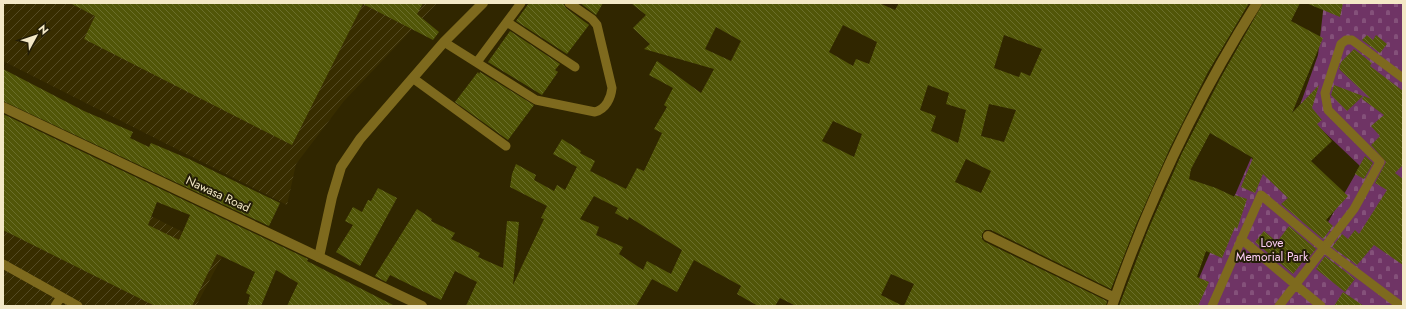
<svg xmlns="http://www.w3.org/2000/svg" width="1406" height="309" viewBox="0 0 1406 309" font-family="Jost,sans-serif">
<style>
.industrial{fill:url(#industrial-furrows)}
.cemetery{fill:url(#cemetery-stones)}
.building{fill:url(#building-back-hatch);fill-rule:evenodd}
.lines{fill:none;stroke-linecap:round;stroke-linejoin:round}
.service{stroke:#7e6a1e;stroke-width:9}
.minor{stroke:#7e6a1e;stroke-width:10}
.tertiary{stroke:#7e6a1e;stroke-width:10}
.labels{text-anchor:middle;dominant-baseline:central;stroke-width:4;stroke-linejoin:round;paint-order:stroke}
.street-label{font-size:12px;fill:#f3e8c6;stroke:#231d07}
.park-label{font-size:12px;fill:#fecef4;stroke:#231d07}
</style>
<defs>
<pattern id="industrial-furrows" width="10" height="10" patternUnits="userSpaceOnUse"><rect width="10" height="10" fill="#382d00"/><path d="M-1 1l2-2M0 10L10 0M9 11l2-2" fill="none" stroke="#554b24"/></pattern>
<pattern id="cemetery-stones" width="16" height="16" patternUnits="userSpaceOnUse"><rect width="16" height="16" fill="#6f3465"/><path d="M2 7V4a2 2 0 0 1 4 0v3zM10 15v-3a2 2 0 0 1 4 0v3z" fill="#84517a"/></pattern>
<pattern id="building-back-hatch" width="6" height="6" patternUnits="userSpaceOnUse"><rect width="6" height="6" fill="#515608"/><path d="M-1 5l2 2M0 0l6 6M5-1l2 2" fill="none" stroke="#6a6e2a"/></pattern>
</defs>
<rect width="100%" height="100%" fill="#302600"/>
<path class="industrial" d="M3,3H437L344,101L296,164L287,205L3,61Z
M3,141L224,253L196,306H3Z"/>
<path class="cemetery" d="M1324,3H1403V306H1187L1251,158L1327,224L1360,166L1299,108L1318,55Z"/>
<path class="building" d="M70,3H423L417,14L439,32L433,40L363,4L292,145L84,39L95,16Z
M529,3H563L566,8L589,25L567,54L516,21Z
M580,3H603L596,15Z
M631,3H879L895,10L899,3H1249L1208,72L1170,148L1136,225L1111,289L991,230H985L982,234V239L985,242L1107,301L1106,306H904L914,284L891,274L881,295L903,306H796L780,298L775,306H758L737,294L741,286L694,260L677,292L652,279L636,306H466L477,282L455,271L441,300L390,275L386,282L375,276L417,209L432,219L431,221L455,233L451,239L480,253L478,257L503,268L507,221L519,222L513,285L544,219L541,218L547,206L510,187L512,174L516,164L536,175L534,180L554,191L557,185L565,190L577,167L553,154L562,139L581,151L580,153L595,161L590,171L626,189L637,168L644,171L662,133L654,129L667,107L664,105L673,88L649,75L657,61L701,93L714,69L644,49L650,44L633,28L646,15ZM843,25L877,42L869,64L856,59L853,66L829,52ZM716,27L741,41L731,61L705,49ZM1004,35L1042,49L1030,76L1021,72L1019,77L994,68ZM928,85L949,93L946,104L966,110L958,143L931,131L936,116L920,110ZM989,104L1016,110L1004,142L981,136ZM833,121L862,134L854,157L822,141ZM966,159L991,171L981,193L955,182ZM594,196L618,208L615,213L628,220L629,217L682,250L671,274L647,261L643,270L619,254L623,247L596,235L599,227L580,219Z
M1263,3H1300L1291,21L1323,38L1292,113L1319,85L1312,108L1322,120L1317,124L1332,141L1311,161L1348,196L1326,220L1333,226L1323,239L1281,204L1288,198L1263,174L1255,193L1241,187L1253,158L1210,133L1191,169L1189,179L1216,188L1235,197V195L1247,199L1237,229L1235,227L1222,258L1206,251L1197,277L1209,282L1198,306H1119L1148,230L1182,153L1220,79Z
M1306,3H1343L1340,17Z
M510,31L560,64L555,70L558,72L542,95L488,62Z
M1367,35L1373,40L1376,35L1387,44L1380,53L1362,40Z
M1354,49L1372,63L1370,66L1403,91V165L1395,173L1403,179V265L1374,245L1357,265L1332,247L1342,234L1348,239L1355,230L1359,234L1387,190L1375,183L1386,162L1371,145L1380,136L1371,126L1384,115L1362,99L1364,96L1371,99L1339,69L1341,62Z
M3,69L84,111L133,132L130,138L149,147L151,143L189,159L280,203L269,226L3,101Z
M478,72L479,74L480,72L534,105L508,140L455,102Z
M1334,85L1363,96L1347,111L1331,95Z
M3,114L308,259L307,261L395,306H287L298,283L276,270L261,306H247L250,295L246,293L255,272L217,254L192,306H155L3,230ZM157,202L190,215L179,240L148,225Z
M1365,156L1373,163L1364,179L1355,174Z
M378,188L397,198L360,266L336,252L353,225L345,221L353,207L362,212L368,200L371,201Z
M1289,226L1316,249L1306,261L1304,260L1293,274L1255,242L1264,231L1277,242Z
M1325,256L1355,279L1345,292L1316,269Z
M1343,292L1364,306H1334Z"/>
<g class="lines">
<path class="service" d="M507,22L575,67
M444,42L536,100L595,112C606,109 611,98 612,88L597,25L592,19L569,3
M477,62L521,3
M414,79L506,146
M1241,239L1321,306
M3,264L78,306
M55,306L61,297
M1212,306L1261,195L1324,248L1401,306
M1279,306L1354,209L1380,162L1328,110L1325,93L1341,44L1346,40H1352L1403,78"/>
<path class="minor" d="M988,236L1115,298
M319,257L332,197L341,167L360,139L444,42L483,3
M1112,306C1149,200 1197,98 1257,3"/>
<path class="tertiary" d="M3,107L422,306"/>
</g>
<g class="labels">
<g class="street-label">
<text transform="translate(218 194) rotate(25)">Nawasa Road</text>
</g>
<g class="park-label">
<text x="1272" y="243">Love<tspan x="1272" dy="14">Memorial Park</tspan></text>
</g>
</g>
<rect width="1406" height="309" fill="none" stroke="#f3e8c6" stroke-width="8"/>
<g transform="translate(36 36) rotate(50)" stroke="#231d07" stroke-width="3" paint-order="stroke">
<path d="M0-3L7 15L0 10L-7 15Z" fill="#f3e8c6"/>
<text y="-6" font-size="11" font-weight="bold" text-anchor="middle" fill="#f3e8c6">N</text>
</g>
</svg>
